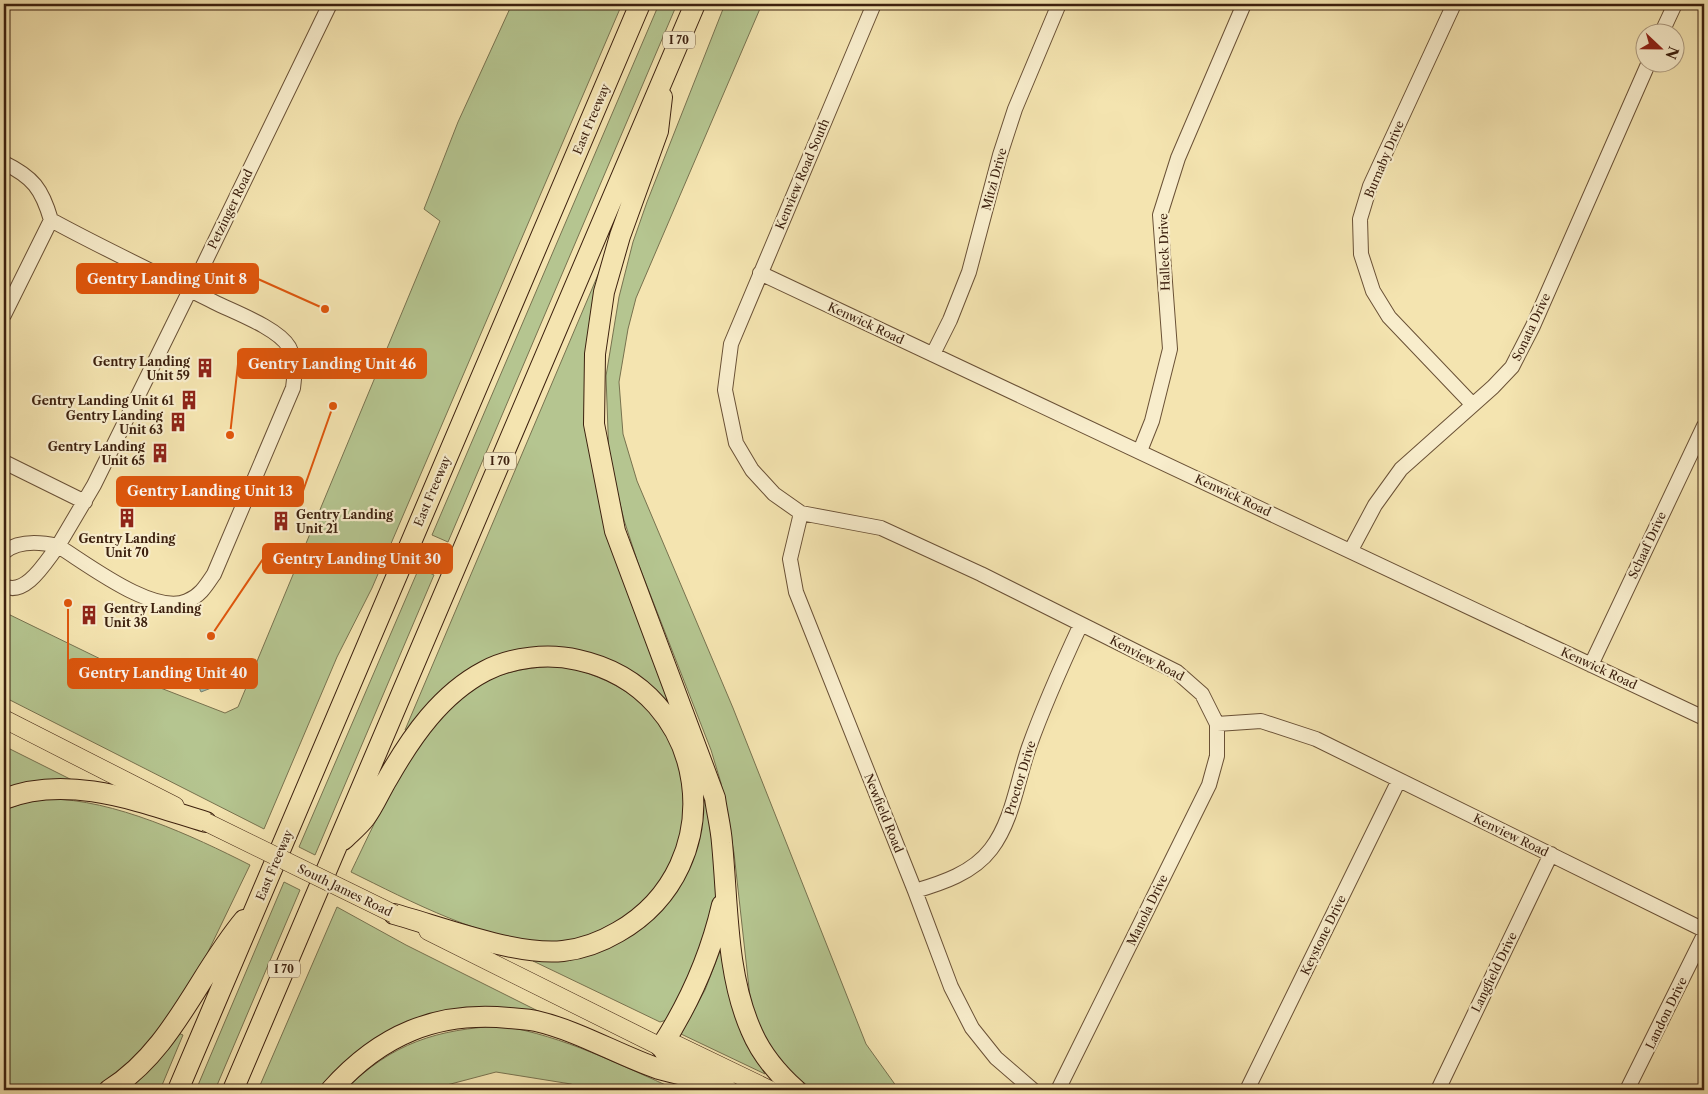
<svg xmlns="http://www.w3.org/2000/svg" width="1708" height="1094" viewBox="0 0 1708 1094" font-family="'Libre Caslon Text',serif">
<style>
.green{fill:#b5c590;stroke:#78724f}
.water{fill:#9cbeb1;stroke:#767f70}
.lines{fill:none;stroke-linecap:round;stroke-linejoin:round}
.minor-casing{stroke:#6a5136;stroke-width:16}
.major-casing{stroke:#3c200e;stroke-width:19}
.highway-casing{stroke:#3c200e;stroke-width:22}
.minor{stroke:#f8edcc;stroke-width:14}
.major{stroke:#f4e4b0;stroke-width:18}
.highway{stroke:#f4e4b0;stroke-width:20}
.major-bridge-casing{stroke:#3c200e;stroke-width:19;stroke-linecap:butt}
.major-bridge{stroke:#f4e4b0;stroke-width:18}
.labels{text-anchor:middle;dominant-baseline:central;stroke-width:4.5;stroke-linejoin:round;paint-order:stroke}
.shield{fill:#f8edcc;stroke:#745e47;stroke-width:1}
.shield-label{font-size:11px;font-weight:bold;fill:#3c200e}
.street-label{font-size:12px;fill:#3c200e;stroke:#f8edcc}
.poi-label{font-size:12px;font-weight:bold;fill:#3c200e;stroke:#f8edcc;text-anchor:end}
.leader{fill:none;stroke:#df560c;stroke-width:2}
.callout-dot{fill:#df560c;stroke:#f8edcc;stroke-width:2}
.callout{fill:#df560c;stroke:#df560c;stroke-width:2}
.callout-label{font-size:14px;text-anchor:middle;font-weight:bold;fill:#fff}
</style>
<rect width="100%" height="100%" fill="#f4e4b0"/>
<filter id="stains"><feTurbulence type="fractalNoise" baseFrequency=".004" numOctaves="4"/><feColorMatrix values="0 0 0 0 .2 0 0 0 0 .09 0 0 0 0 .02 0 0 0 .5 -.17"/></filter>
<radialGradient id="worn" r=".72"><stop offset=".6" stop-color="#630" stop-opacity="0"/><stop offset="1" stop-color="#630" stop-opacity=".3"/></radialGradient>
<path class="green" d="M512,4H622L372,588L337,657L264,829L4,697V612L158,687L225,713L238,707L440,221L424,209L458,122Z
M659,4H677L448,542L432,535Z
M725,4H762L636,298L628,329L619,382L623,434L637,481L733,708L866,1044L899,1090H814L797,1078L768,1046L751,1006L734,853L721,783L711,750L638,563L624,520L609,458L606,376L619,297L633,242L647,202Z
M600,270L590,423L677,720L660,698L532,650L410,732L405,730Z
M419,568L434,575L315,855L299,847Z
M560,666C599,673 649,697 668,735C695,788 688,852 648,897C643,903 637,912 630,916C623,921 614,924 606,927C589,936 572,944 553,944C489,943 408,900 351,872C379,814 416,729 469,691C496,672 528,667 560,666Z
M4,746L78,783L4,791Z
M706,792C710,823 717,856 717,887C718,933 688,978 670,1019L660,1022L533,961C586,958 625,947 662,908L702,793Z
M49,799C113,799 193,836 250,865L207,954L161,1031L118,1074L90,1090H4V810L27,802Z
M284,882L300,890L215,1090H196Z
M337,907L406,945L542,1013L447,1015L325,1090H258Z
M722,946L753,1054L765,1074L681,1034L705,990Z
M502,1026C564,1036 620,1065 677,1090H585L571,1084L496,1072L428,1090H345C392,1043 437,1029 502,1026Z
M178,1033L183,1035L160,1090H124Z"/>
<path class="water" d="M223,666L229,681L201,692L195,678Z"/>
<g class="lines">
<defs>
<path id="minor" d="M874,4L731,344L725,390L736,443L752,470L774,494L801,513L881,528L981,574L1177,672L1202,694L1217,724V756L1209,785L1058,1090
M1454,4L1370,186L1360,219L1361,254L1373,291L1389,317L1472,404
M1662,32L1675,4
M4,163C33,177 42,189 51,220C104,249 160,275 214,302C234,312 278,328 289,347C296,361 295,373 293,388L214,574C206,586 200,596 187,601C154,616 86,563 58,546L94,485L190,290L202,268L330,4
M760,273L1704,718
M4,315L51,220
M933,354L950,320L969,272L1000,155L1015,109L1059,4
M1140,451L1152,421L1170,349L1160,215L1178,158L1244,4
M4,462L85,502
M801,513L790,559L796,592L915,891L951,987L972,1028L996,1058L1033,1090
M1351,550L1375,505L1401,469L1493,387L1512,367L1533,326L1649,62
M4,552C19,540 41,542 58,546C46,561 26,597 4,586
M1591,665L1704,426
M1217,724L1261,721L1316,739L1704,930
M915,891C942,883 973,873 991,849C1013,820 1017,781 1029,747C1044,705 1062,665 1081,624
M1247,1090L1399,780
M1438,1090L1551,854
M1627,1090L1704,935"/>
<path id="major" d="M4,719L175,806
M428,931L661,1047L677,1045L770,1090
M661,1047L668,1060L729,1090"/>
<path id="highway" d="M662,97L658,131L620,236L604,292L595,354L594,424L615,531L715,798C717,813 721,828 722,843C728,904 726,973 751,1030C761,1054 777,1073 796,1090
M4,799C69,773 143,803 206,822
M343,840C350,833 359,826 365,818C374,806 380,791 388,778C412,736 441,694 485,671C512,657 548,653 578,660C711,689 735,865 618,932C601,942 582,949 563,951C516,956 441,927 394,914
M661,1047C690,1002 710,957 722,905
M109,1090C172,1051 198,975 244,920
M178,1090L640,4
M233,1090L695,4
M331,1090C380,1035 436,1011 509,1018C518,1019 527,1019 536,1021C579,1031 618,1055 659,1069C675,1074 692,1076 708,1080"/>
</defs>
<use href="#minor" class="minor-casing"/>
<use href="#major" class="major-casing"/>
<use href="#highway" class="highway-casing"/>
<use href="#minor" class="minor"/>
<use href="#major" class="major"/>
<use href="#highway" class="highway"/>
<defs>
<path id="major-bridge" d="M206,822L394,914"/>
</defs>
<use href="#major-bridge" class="major-bridge-casing"/>
<use href="#major-bridge" class="major-bridge"/>
</g>
<defs>
<symbol id="building-bare" viewBox="-9 -9 18 18"><path d="M-4-6H4V6H1V3H-1V6H-4ZM-2.5-4.3h1.7v1.8h-1.7ZM.8-4.3h1.7v1.8H.8ZM-2.5-1h1.7V.8h-1.7ZM.8-1h1.7V.8H.8Z" fill="#8f2418" stroke="#f8edcc" stroke-width="2.5" paint-order="stroke"/></symbol>
</defs>
<g fill-rule="evenodd">
<use href="#building-bare" x="191" y="354" width="28" height="28"/>
<use href="#building-bare" x="175" y="386" width="28" height="28"/>
<use href="#building-bare" x="164" y="408" width="28" height="28"/>
<use href="#building-bare" x="146" y="439" width="28" height="28"/>
<use href="#building-bare" x="113" y="504" width="28" height="28"/>
<use href="#building-bare" x="267" y="507" width="28" height="28"/>
<use href="#building-bare" x="75" y="601" width="28" height="28"/>
</g>
<g class="labels">
<g class="shield">
<rect x="663" y="31.5" width="32" height="17" rx="4"/>
<rect x="484" y="452.5" width="32" height="17" rx="4"/>
<rect x="268" y="960.5" width="32" height="17" rx="4"/>
</g>
<g class="shield-label">
<text x="679" y="40">I 70</text>
<text x="500" y="461">I 70</text>
<text x="284" y="969">I 70</text>
</g>
<g class="street-label">
<text transform="translate(591 119) rotate(-67)">East Freeway</text>
<text transform="translate(1384 159) rotate(-67)">Burnaby Drive</text>
<text transform="translate(802 174) rotate(-67)">Kenview Road South</text>
<text transform="translate(994 179) rotate(-75)">Mitzi Drive</text>
<text transform="translate(230 209) rotate(-64)">Petzinger Road</text>
<text transform="translate(1164 252) rotate(-92)">Halleck Drive</text>
<text transform="translate(866 323) rotate(25)">Kenwick Road</text>
<text transform="translate(1531 327) rotate(-65)">Sonata Drive</text>
<text transform="translate(432 491) rotate(-67)">East Freeway</text>
<text transform="translate(1233 495) rotate(25)">Kenwick Road</text>
<text transform="translate(1647 545) rotate(-65)">Schaaf Drive</text>
<text transform="translate(1147 658) rotate(28)">Kenview Road</text>
<text transform="translate(1599 668) rotate(25)">Kenwick Road</text>
<text transform="translate(1020 778) rotate(-73)">Proctor Drive</text>
<text transform="translate(884 813) rotate(68)">Newfield Road</text>
<text transform="translate(1511 835) rotate(26)">Kenview Road</text>
<text transform="translate(274 865) rotate(-67)">East Freeway</text>
<text transform="translate(345 890) rotate(26)">South James Road</text>
<text transform="translate(1147 910) rotate(-64)">Manola Drive</text>
<text transform="translate(1323 935) rotate(-64)">Keystone Drive</text>
<text transform="translate(1494 972) rotate(-64)">Langfield Drive</text>
<text transform="translate(1666 1013) rotate(-64)">Landon Drive</text>
</g>
<g class="poi-label">
<text x="190" y="361">Gentry Landing<tspan x="190" dy="14">Unit 59</tspan></text>
<text x="174" y="400">Gentry Landing Unit 61</text>
<text x="163" y="415">Gentry Landing<tspan x="163" dy="14">Unit 63</tspan></text>
<text x="145" y="446">Gentry Landing<tspan x="145" dy="14">Unit 65</tspan></text>
<text x="296" y="514" text-anchor="start">Gentry Landing<tspan x="296" dy="14">Unit 21</tspan></text>
<text x="127" y="538" text-anchor="middle">Gentry Landing<tspan x="127" dy="14">Unit 70</tspan></text>
<text x="104" y="608" text-anchor="start">Gentry Landing<tspan x="104" dy="14">Unit 38</tspan></text>
</g>
</g>
<path class="leader" d="M325 309L258 279M230 435L238 364M333 406L303 491M211 636L263 559M68 603L68 673"/>
<g class="callout-dot">
<circle cx="325" cy="309" r="5"/>
<circle cx="230" cy="435" r="5"/>
<circle cx="333" cy="406" r="5"/>
<circle cx="211" cy="636" r="5"/>
<circle cx="68" cy="603" r="5"/>
</g>
<g class="callout">
<rect x="77" y="264" width="181" height="29" rx="5"/>
<rect x="238" y="349" width="188" height="29" rx="5"/>
<rect x="117" y="477" width="186" height="29" rx="5"/>
<rect x="263" y="544" width="189" height="29" rx="5"/>
<rect x="68" y="659" width="189" height="29" rx="5"/>
</g>
<g class="callout-label">
<text x="167" y="284">Gentry Landing Unit 8</text>
<text x="332" y="369">Gentry Landing Unit 46</text>
<text x="210" y="496">Gentry Landing Unit 13</text>
<text x="357" y="564">Gentry Landing Unit 30</text>
<text x="163" y="678">Gentry Landing Unit 40</text>
</g>
<rect width="1708" height="1094" fill="none" stroke="#f4e4b0" stroke-width="20"/>
<rect x="5" y="5" width="1698" height="1084" fill="none" stroke="#3c200e" stroke-width="2.5"/>
<rect x="10" y="10" width="1688" height="1074" fill="none" stroke="#3c200e"/>
<g transform="translate(1660 48) rotate(112)"><circle r="24" fill="#f8edcc" stroke="#ad9b80"/>
<path d="M0-4L9 19L0 12L-9 19Z" fill="#8f2418"/>
<text y="-8" font-size="14" font-weight="bold" text-anchor="middle" fill="#3c200e">N</text>
</g>
<rect width="100%" height="100%" filter="url(#stains)"/>
<rect width="100%" height="100%" fill="url(#worn)"/>
</svg>
